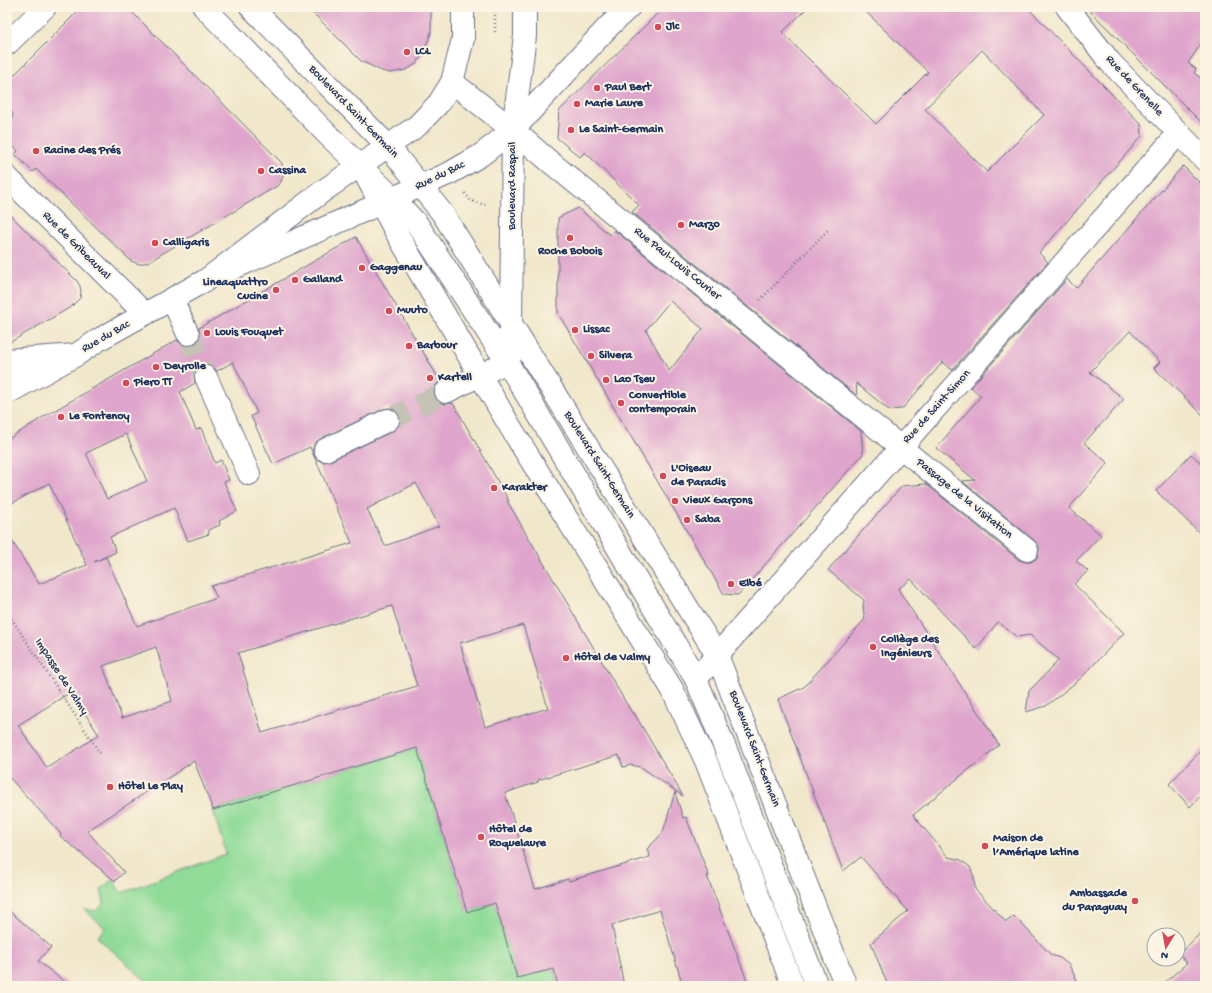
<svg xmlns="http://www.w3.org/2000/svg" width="1212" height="993" viewBox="0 0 1212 993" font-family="'Gochi Hand',sans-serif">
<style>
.green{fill:#90db97;stroke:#56857a}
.building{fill:#dfa5cc;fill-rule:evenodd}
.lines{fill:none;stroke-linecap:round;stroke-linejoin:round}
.minor-tunnel{stroke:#c6c2b5;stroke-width:22;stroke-dasharray:22 11;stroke-linecap:butt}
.minor-casing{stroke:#666f84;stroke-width:24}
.major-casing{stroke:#666f84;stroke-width:24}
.path{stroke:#666f84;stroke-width:2.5;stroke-dasharray:1 3;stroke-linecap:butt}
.minor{stroke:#fff;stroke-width:22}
.major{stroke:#fff;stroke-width:22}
.poi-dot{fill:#d1495b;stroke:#fcf5e5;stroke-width:1.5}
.labels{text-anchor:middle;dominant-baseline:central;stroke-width:4;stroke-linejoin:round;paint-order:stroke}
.poi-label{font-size:12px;font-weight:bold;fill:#1b2f5e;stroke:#fcf5e5;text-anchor:start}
.street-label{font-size:12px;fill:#1b2f5e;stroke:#fcf5e5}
</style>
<rect width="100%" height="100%" fill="#fcf5e5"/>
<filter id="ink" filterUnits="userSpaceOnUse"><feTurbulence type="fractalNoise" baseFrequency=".025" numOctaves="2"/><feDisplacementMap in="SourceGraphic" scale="8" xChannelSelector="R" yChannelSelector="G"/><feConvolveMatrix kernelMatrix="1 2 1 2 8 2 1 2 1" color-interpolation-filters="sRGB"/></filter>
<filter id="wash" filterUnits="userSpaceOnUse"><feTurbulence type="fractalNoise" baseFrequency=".012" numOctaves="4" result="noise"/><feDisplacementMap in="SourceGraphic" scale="16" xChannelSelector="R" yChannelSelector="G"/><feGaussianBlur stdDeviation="0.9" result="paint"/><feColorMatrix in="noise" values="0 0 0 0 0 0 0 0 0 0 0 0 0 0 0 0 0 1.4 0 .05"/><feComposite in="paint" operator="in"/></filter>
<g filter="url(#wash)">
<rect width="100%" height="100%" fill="#f1e7cb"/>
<path class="green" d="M417,748L467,912L495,903L517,977L554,969L558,986H152L97,937L105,928L84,909L96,911L104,903L101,889L113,879L121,893L226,854L213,810Z"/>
<g id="blocks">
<path class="building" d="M82,7H127L280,161L282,164L284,173L281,182L277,186L148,262L139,264L131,261L36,169L33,172L15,154L18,151L7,140L13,114L7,105V82Z
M307,7H431V33L423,54L416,64L406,70L390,73L382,71L361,61Z
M664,7H808L782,33L876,124L928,72L861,7H1027L1141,124L1142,136L1039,253L1048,262L952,370L943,362L902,409L889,410L856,383L857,396L632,212L639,205L585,152L580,157L557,138L559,111ZM982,50L1044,115L987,172L925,109Z
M1086,7H1205V38L1188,63L1196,69L1194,73L1205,81V126Z
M1183,166L1205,188V417L1154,368L1160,362L1130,331L1090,372L1124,399L1084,443L1108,463L1069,508L1101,535L1076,561L1088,571L1074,584L1124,633L1080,679L1046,706L1026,712L1029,691L1059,660L1030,635L1017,637L998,622L976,649L911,579L898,589L999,745L913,815L948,857L961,860L970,867L974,877L975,889L1006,922L1014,916L1051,955L1060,958L1069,965L1080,986H888L871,943L908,911L861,857L843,871L778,699L804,687L865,619L863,608L864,600L828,570L902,486L926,484L1019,560L1025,562H1031L1037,558L1039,552V546L1035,541L962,481L975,480L936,448L981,396L971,387L1067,279L1076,288Z
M578,208L610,235L614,230L861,431L863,454L738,595L724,594L558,313V218ZM670,301L703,329L669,371L646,330Z
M7,212L77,281L80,286L81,292L80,298L71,307L7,344Z
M356,237L440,381L436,385L434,391L435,398L439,402L445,404L453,403L509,501H507L632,713H634L683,796L641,767L631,765L623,767L619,755L538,780V782L505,793L535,889L568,879L569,881L650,857L647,849L658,838L663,832L675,792L683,818L686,817L709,876H707L749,986H683L660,910L612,925L624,986H558L554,969L517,978L495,903L467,912L417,748L213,810L194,761L87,831L124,872L115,881L60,836L61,834L7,775V533L39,584L87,565L49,483L7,506V440L43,417L177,340L181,344L186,346L194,345L198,341L200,336L199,328ZM233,362L257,413L251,416L273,464L310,447L352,543L211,586L217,598L137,626L106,557L94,562L116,552L110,537L174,508L188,541L209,534L208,530L220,525L219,521L237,511L224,482L229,480L221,460L215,463L201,428L196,430L180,392L195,383L194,375L196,370L201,366L208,365L213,367L217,371ZM389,408L395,410L399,415L400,421L398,427L393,431L330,461L324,462L318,460L314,456L313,449L315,443L320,439L383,409ZM126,434L147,481L107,499L86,453ZM416,483L439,526L385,546L367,509ZM392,606L417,686L262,733L238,653ZM523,625L548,708L485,727L460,643ZM156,647L172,701L122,718L103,666ZM71,692L99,735L47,768L18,725Z
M1191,454L1205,466V538L1156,491Z
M1205,746V791L1190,807L1169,784Z
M7,909L51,947L38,961L70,986H7Z
M1205,929V986H1161L1187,963L1179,954Z"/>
</g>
</g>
<g filter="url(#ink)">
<use href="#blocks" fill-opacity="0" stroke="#666f84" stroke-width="1"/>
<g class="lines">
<path class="minor-tunnel" d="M188,334L206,377
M388,420L446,392"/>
<defs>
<path id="minor" d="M251,7L388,146L443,214L717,655L846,986
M1067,7L1110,62L1205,160
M7,44L45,7
M452,82L513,130L549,161L1027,550
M364,172L396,232L511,428L672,689L706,761L793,986
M7,177L145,314
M222,273L450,173L481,155L513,130L608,27L629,7
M172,299L188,334
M7,360L76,355
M206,377L249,474
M7,378L38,375
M446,392L507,362
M325,450L388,420
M696,679L1178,134"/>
<path id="major" d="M204,7L328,135L392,197L417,224L507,362L696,679L726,750L817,986
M509,365L511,325L513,130L525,36V7
M7,393L76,355L100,339L206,280L323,191L417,126L439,103L452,82L463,39V7"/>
</defs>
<use href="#minor" class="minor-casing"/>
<use href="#major" class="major-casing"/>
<path class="path" d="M495,32V7
M465,193L471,201L487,205
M760,300L828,230
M7,612L100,753"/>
<use href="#minor" class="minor"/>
<use href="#major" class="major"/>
</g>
</g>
<g class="poi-dot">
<circle cx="658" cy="27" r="4"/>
<circle cx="407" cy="52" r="4"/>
<circle cx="597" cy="88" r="4"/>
<circle cx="577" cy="104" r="4"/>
<circle cx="571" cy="130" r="4"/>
<circle cx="36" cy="151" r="4"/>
<circle cx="261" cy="171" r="4"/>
<circle cx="681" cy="225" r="4"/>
<circle cx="570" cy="238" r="4"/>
<circle cx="155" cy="243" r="4"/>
<circle cx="362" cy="268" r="4"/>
<circle cx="295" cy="280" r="4"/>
<circle cx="276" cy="290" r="4"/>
<circle cx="389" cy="311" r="4"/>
<circle cx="575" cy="330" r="4"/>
<circle cx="207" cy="333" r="4"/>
<circle cx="409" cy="346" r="4"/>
<circle cx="591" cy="356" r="4"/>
<circle cx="156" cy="367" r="4"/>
<circle cx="430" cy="378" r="4"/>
<circle cx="606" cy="380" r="4"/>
<circle cx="126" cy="383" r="4"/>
<circle cx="621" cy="403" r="4"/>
<circle cx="61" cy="417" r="4"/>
<circle cx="663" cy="476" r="4"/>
<circle cx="494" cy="488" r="4"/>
<circle cx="675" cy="501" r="4"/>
<circle cx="687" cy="520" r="4"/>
<circle cx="731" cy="584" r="4"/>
<circle cx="873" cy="647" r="4"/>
<circle cx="566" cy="658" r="4"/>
<circle cx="110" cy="787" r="4"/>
<circle cx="481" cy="837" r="4"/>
<circle cx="985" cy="846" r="4"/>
<circle cx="1135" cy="901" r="4"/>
</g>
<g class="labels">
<g class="poi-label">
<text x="666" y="27">Jlc</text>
<text x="415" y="52">LCL</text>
<text x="605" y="88">Paul Bert</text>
<text x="585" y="104">Marie Laure</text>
<text x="579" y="130">Le Saint-Germain</text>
<text x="44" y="151">Racine des Prés</text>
<text x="269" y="171">Cassina</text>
<text x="689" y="225">Marzo</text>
<text x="163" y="243">Calligaris</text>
<text x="570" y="252" text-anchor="middle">Roche Bobois</text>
<text x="370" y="268">Gaggenau</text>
<text x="303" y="280">Galland</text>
<text x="268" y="283" text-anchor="end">Lineaquattro<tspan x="268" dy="14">Cucine</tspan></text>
<text x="397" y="311">Muuto</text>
<text x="583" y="330">Lissac</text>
<text x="215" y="333">Louis Fouquet</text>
<text x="417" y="346">Barbour</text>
<text x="599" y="356">Silvera</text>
<text x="164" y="367">Deyrolle</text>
<text x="438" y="378">Kartell</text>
<text x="614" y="380">Lao Tseu</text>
<text x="134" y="383">Piero TT</text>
<text x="629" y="396">Convertible<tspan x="629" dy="14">contemporain</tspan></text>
<text x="69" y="417">Le Fontenoy</text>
<text x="671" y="469">L'Oiseau<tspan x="671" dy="14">de Paradis</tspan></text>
<text x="502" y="488">Karakter</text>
<text x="683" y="501">Vieux Garçons</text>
<text x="695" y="520">Saba</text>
<text x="739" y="584">Elbé</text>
<text x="881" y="640">Collège des<tspan x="881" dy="14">Ingénieurs</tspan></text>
<text x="574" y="658">Hôtel de Valmy</text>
<text x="118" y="787">Hôtel Le Play</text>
<text x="489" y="830">Hôtel de<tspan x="489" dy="14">Roquelaure</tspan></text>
<text x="993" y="839">Maison de<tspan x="993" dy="14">l’Amérique latine</tspan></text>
<text x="1127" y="894" text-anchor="end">Ambassade<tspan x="1127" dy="14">du Paraguay</tspan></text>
</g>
<g class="street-label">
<text transform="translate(1134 86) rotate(47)">Rue de Grenelle</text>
<text transform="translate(353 112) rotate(46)">Boulevard Saint-Germain</text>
<text transform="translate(440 176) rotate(-26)">Rue du Bac</text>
<text transform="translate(513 186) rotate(-90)">Boulevard Raspail</text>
<text transform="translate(76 246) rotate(45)">Rue de Gribeauval</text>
<text transform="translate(677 264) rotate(39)">Rue Paul-Louis Courier</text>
<text transform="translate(106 337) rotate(-30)">Rue du Bac</text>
<text transform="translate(937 407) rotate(-48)">Rue de Saint-Simon</text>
<text transform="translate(599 465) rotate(58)">Boulevard Saint-Germain</text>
<text transform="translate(964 499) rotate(39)">Passage de la Visitation</text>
<text transform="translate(61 677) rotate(57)">Impasse de Valmy</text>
<text transform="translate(754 749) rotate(69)">Boulevard Saint-Germain</text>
</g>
</g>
<rect width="1212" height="993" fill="none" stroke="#fcf5e5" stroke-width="24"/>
<g transform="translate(1166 947) rotate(191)"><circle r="19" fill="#fcf5e5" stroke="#a2a6af"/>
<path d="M0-3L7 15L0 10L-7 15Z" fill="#d1495b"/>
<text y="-6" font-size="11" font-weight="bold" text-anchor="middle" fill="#1b2f5e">N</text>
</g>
</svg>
